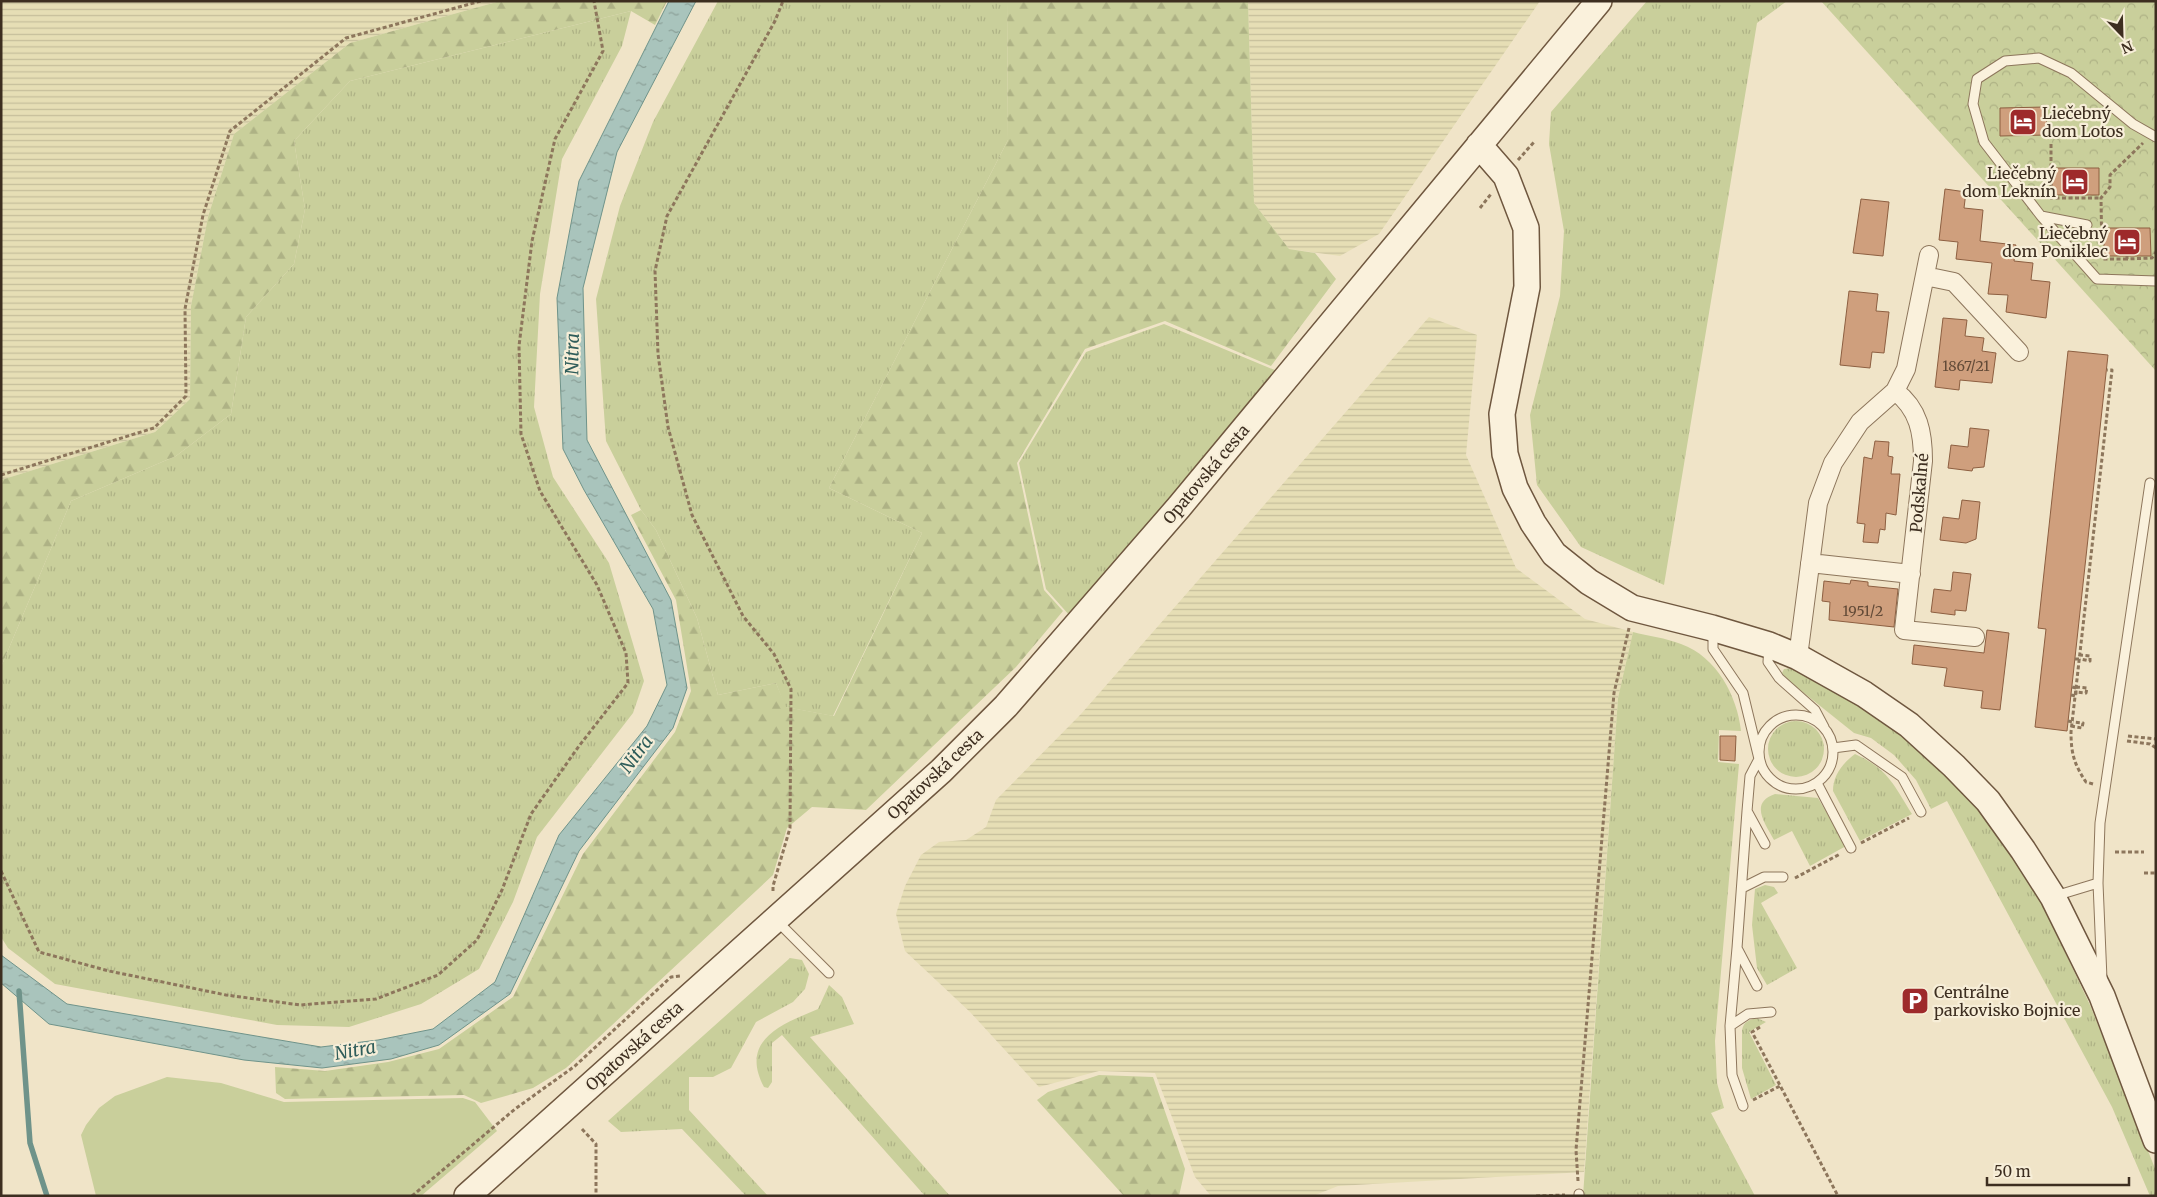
<svg xmlns="http://www.w3.org/2000/svg" width="2157" height="1197" viewBox="0 0 2157 1197" font-family="Merriweather,serif">
<style>
.farmland{fill:url(#farmland-rules)}
.grass{fill:url(#grass-tufts)}
.forest{fill:url(#forest-firs)}
.park{fill:url(#park-crowns)}
.garden{fill:#c9cf9b}
.water{fill:url(#water-ripples);stroke:#6f938a}
.lines{fill:none;stroke-linecap:round;stroke-linejoin:round}
.stream{stroke:#6f938a;stroke-width:5.5}
.building{fill:#cf9f7d;stroke:#8d5f41}
.lane-casing{stroke:#8d765c;stroke-width:11}
.street-casing{stroke:#8d765c;stroke-width:20}
.secondary-casing{stroke:#6f573f;stroke-width:28}
.path{stroke:#8d765c;stroke-width:3;stroke-dasharray:4 2.5;stroke-linecap:butt}
.lane{stroke:#faf1dc;stroke-width:9}
.street{stroke:#faf1dc;stroke-width:18}
.secondary{stroke:#faf1dc;stroke-width:25}
.path-bridge{stroke:#8d765c;stroke-width:3;stroke-dasharray:4 2.5;stroke-linecap:butt}
.labels{text-anchor:middle;dominant-baseline:central;stroke-width:4.5;stroke-linejoin:round;paint-order:stroke}
.number-label{font-size:14px;fill:#624a37}
.poi-label{font-size:16px;fill:#3d2e20;stroke:#f7eed8;text-anchor:start}
.street-label{font-size:16px;fill:#3d2e20;stroke:#f7eed8}
.water-label{font-size:18px;font-style:italic;fill:#2f5d5a;stroke:#f7eed8}
</style>
<defs>
<pattern id="farmland-rules" width="6" height="5" patternUnits="userSpaceOnUse" patternTransform="scale(1.25)"><rect width="6" height="5" fill="#e6deb5"/><path d="M0 2.5h6" fill="none" stroke="#c6bf9b"/></pattern>
<pattern id="grass-tufts" width="24" height="20" patternUnits="userSpaceOnUse" patternTransform="scale(1.25)"><rect width="24" height="20" fill="#c9cf9b"/><path d="M3 7l-1-3M5 7V3M7 7l1-3M15 17l-1-3M17 17v-4M19 17l1-3" fill="none" stroke="#aeb285"/></pattern>
<pattern id="forest-firs" width="22" height="20" patternUnits="userSpaceOnUse" patternTransform="scale(1.25)"><rect width="22" height="20" fill="#c9cf9b"/><path d="M5 1l3.5 6h-7zM16 11l3.5 6h-7z" fill="#aeb285"/></pattern>
<pattern id="park-crowns" width="20" height="18" patternUnits="userSpaceOnUse" patternTransform="scale(1.25)"><rect width="20" height="18" fill="#c9cf9b"/><path d="M2 6a3 3 0 1 1 6 0M12 15a3 3 0 1 1 6 0" fill="none" stroke="#aeb285"/></pattern>
<pattern id="water-ripples" width="26" height="14" patternUnits="userSpaceOnUse" patternTransform="scale(1.25)"><rect width="26" height="14" fill="#a9c4bc"/><path d="M2 4q2-2 4 0t4 0M15 11q2-2 4 0t4 0" fill="none" stroke="#8ba098"/></pattern>
</defs>
<rect width="100%" height="100%" fill="#f0e4c8"/>
<path class="farmland" d="M1,1H500L350,43L234,134L208,217L191,306L190,399L155,432L1,480Z
M1248,1H1540L1379,234L1340,256L1289,249L1254,203Z
M1429,317L1477,335L1466,455L1516,568L1585,619L1633,632L1618,698L1584,1172L1338,1186L1313,1196H1211L1195,1177L1155,1073L1099,1071L1039,1087L970,1012L905,951L896,914L905,886L921,855L939,842L966,840L986,827L996,800L1081,714Z"/>
<path class="grass" d="M718,1H1007L1008,140L829,488L922,533L833,716L785,707L776,683L718,695L697,618L656,530L641,510L606,441L596,299L620,206L653,122Z
M1647,1H1787L1757,23L1664,585L1581,547L1537,485L1530,415L1560,296L1564,231L1549,144L1551,112Z
M631,11L622,46L562,159L540,294L534,407L553,477L609,563L644,681L633,713L537,837L513,902L479,969L421,1004L349,1027L277,1025L55,984L8,948L1,937V667L71,501L176,456L231,414L246,317L294,264L305,209L294,141L350,81Z
M1164,324L1277,371L1070,616L1046,589L1019,463L1086,352Z
M1633,632C1648,636 1666,638 1681,644C1717,657 1737,696 1741,731L1719,730L1718,762L1739,764L1715,1041L1717,1083L1724,1108L1711,1113L1755,1196H1583L1618,698Z
M1792,668L1843,693L1906,738L1974,800L2037,893L2090,1005L2156,1171V1196H2150L2112,1107L1947,801L1931,809L1916,780L1894,755L1871,738L1854,733L1784,677L1782,673L1784,669Z
M1768 749a28 28 0 1 1 56 0a28 28 0 1 1-56 0Z
M1855,754C1887,768 1894,785 1912,814L1860,841L1833,791C1833,775 1843,763 1855,754Z
M1775,794L1818,798L1846,846L1810,866L1792,831L1774,840C1765,823 1749,803 1775,794Z
M1765,885L1774,887L1778,893L1761,903L1797,968L1767,985L1757,968L1752,925L1755,889Z
M790,958L802,960L809,974L805,989L793,1002L756,1022L731,1068L713,1077H689V1110L768,1196H746L682,1129L621,1132L608,1121Z
M829,985L842,997L854,1024L810,1037L950,1196H925L782,1035L772,1043V1082L768,1088L764,1087C739,1040 782,1024 818,1009Z
M1757,1018L1766,1022L1749,1032L1776,1085L1751,1099L1742,1068V1030C1744,1021 1749,1020 1757,1018Z"/>
<path class="forest" d="M500,1H667L655,25L631,11L350,81L294,141L305,209L294,264L246,317L231,414L176,456L71,501L1,667V480L155,432L190,399L191,306L208,217L234,134L350,43Z
M1007,1H1248L1254,203L1289,249L1315,253L1336,279L1271,366L1165,321L1085,349L1017,463L1044,590L1063,611L1016,667L866,810L812,807L787,828L773,875L566,1068L533,1088L481,1103L464,1095L285,1099L276,1093L275,1067L325,1071L388,1062L439,1049L513,997L583,854L675,732L691,691L676,600L631,515L641,510L656,530L697,618L718,695L776,683L786,707L834,716L922,533L829,488L1008,140Z
M1099,1075L1153,1077L1185,1169L1179,1196H1124L1037,1100L1048,1092Z"/>
<path class="park" d="M1821,1H2156V371Z"/>
<path class="garden" d="M167,1077L221,1083L284,1102L463,1098L475,1102L497,1131L421,1196H96L81,1135L86,1125L99,1108L115,1096Z"/>
<path class="water" d="M669,1H696L617,152L583,288L587,440L671,600L687,688L673,728L579,851L510,994L439,1045L391,1059L322,1068L244,1060L49,1024L1,983V955L67,1004L321,1047L378,1040L433,1029L495,982L559,835L647,726L667,685L653,609L584,490L563,449L557,298L579,181Z"/>
<g class="lines">
<path class="stream" d="M19,991L30,1143L47,1196"/>
</g>
<path class="building" d="M2046,107L2047,135L2000,136V108Z
M2052,168H2099V195H2052Z
M1945,189L1966,192L1964,208L1983,210L1980,241L2016,245L2014,261L2033,263L2031,280L2050,282L2046,318L2006,312L2008,295L1988,294L1992,263L1956,259L1958,242L1939,240Z
M1861,199L1889,202L1883,256L1853,253Z
M2104,228H2150L2151,256H2104Z
M1849,291L1878,294L1876,311L1889,312L1884,353L1872,352L1870,368L1840,365Z
M1943,318L1967,320L1965,336L1984,338L1982,351L1996,353L1992,383L1960,380L1959,390L1935,387Z
M2068,351L2108,355L2067,731L2035,727L2046,629L2038,628Z
M1970,428L1989,430L1984,467L1973,468L1972,471L1948,468L1951,445L1968,447Z
M1875,441L1889,442L1888,456L1893,457L1891,474H1900L1896,515L1886,513L1885,530L1880,529L1878,543L1863,542L1865,524L1857,523L1864,457L1872,459Z
M1962,500L1980,502L1976,539L1966,543L1940,540L1943,517L1959,519Z
M1953,572L1971,574L1966,611L1955,610V615L1931,612L1934,589L1951,591Z
M1851,580L1868,582V586L1898,589L1894,627L1829,620L1830,602L1822,601L1824,581L1850,584Z
M1987,630L2009,633L2000,710L1981,708L1983,691L1944,686L1947,668L1912,664L1914,645L1984,653Z
M1720,736H1736L1735,761L1720,760Z"/>
<g class="lines">
<defs>
<path id="lane" d="M2041,216L2097,279L2156,281
M2087,225L2041,216L1984,142L1973,104L1977,79L2005,61L2039,58L2071,73L2133,124L2156,137
M1713,631V649L1743,693L1759,759L1750,776L1747,811L1765,844
M1769,646L1768,662L1779,678L1815,710L1824,727
M1759 752a37 37 0 1 1 74 0a37 37 0 1 1-74 0Z
M1833,748L1856,745L1902,777L1921,812
M1817,783L1851,848
M1747,811L1737,948L1757,986
M1742,888L1764,877H1783
M2055,896L2098,883
M776,920L829,973
M1737,948L1730,1026L1732,1075L1743,1106
M2102,979L2098,883L2100,823L2150,483
M1730,1026L1748,1014L1771,1012
M1579,1196V1194"/>
<path id="street" d="M1925,276L1954,282L2019,352
M1895,391C1919,409 1923,433 1923,461L1904,630L1975,637
M1810,563L1911,574
M1798,657L1818,503L1833,463L1860,422L1895,391L1906,369L1929,255"/>
<path id="secondary" d="M1479,145L1506,176L1526,228L1527,287L1502,414L1505,454L1515,488L1533,523L1554,554L1589,582L1632,608L1712,628L1769,645L1798,657L1864,694L1909,725L1954,766L1988,801L2023,850L2053,897L2102,996L2156,1140
M467,1196L941,771L1006,706L1179,507L1599,1"/>
</defs>
<use href="#lane" class="lane-casing"/>
<use href="#street" class="street-casing"/>
<use href="#secondary" class="secondary-casing"/>
<path class="path" d="M2051,144V198H2101
M1518,160L1534,142
M1480,208L1491,194
M2127,256V259L2152,258L2156,252
M2127,259H2102L2101,198L2110,187V175L2143,143
M1,475L154,428L186,396L185,309L203,215L230,131L346,38L481,1
M2079,655L2090,656V661L2080,659
M2076,687L2087,688L2086,693L2076,692
M2071,726L2082,728L2083,723L2073,722
M2128,736L2156,739
M2127,741L2150,744L2156,748
M2093,784L2086,782C2074,764 2071,753 2071,732L2112,370H2107
M1861,843L1909,818
M2115,852H2144
M1,871L39,952L109,971L226,995L300,1005L376,999L438,975L477,940L502,890L531,814L579,746L628,683L626,653L597,585L540,491L521,434L519,346L532,241L555,139L603,51L594,1
M2144,873H2156
M1795,878L1840,854
M773,891V886L790,828L791,689L774,654L743,616L692,515L668,427L658,354L655,271L667,216L775,21L783,1
M1760,1027L1752,1032L1838,1196
M1753,1100L1780,1086
M582,1129L596,1144V1196
M1578,1181L1576,1150L1614,693L1629,628
M412,1196L515,1109L575,1066L671,977L680,976
M1536,1196L1565,1195"/>
<use href="#lane" class="lane"/>
<use href="#street" class="street"/>
<use href="#secondary" class="secondary"/>
<path class="path-bridge" d="M2075,659H2080
M2071,695L2076,696V688L2072,687
M2068,721L2073,722"/>
</g>
<defs>
<symbol id="hotel-square" viewBox="-11 -11 22 22"><rect x="-9" y="-9" width="18" height="18" rx="4" fill="#9e2a2b" stroke="#f7eed8"/><path d="M-6-4.5h1.5V1H6V5H4.5V3h-9V5H-6ZM-4 0a1.8 1.8 0 1 1 3.6 0ZM.5 0V-2.5h3Q6-2.5 6 0Z" fill="#fff"/></symbol>
<symbol id="parking-square" viewBox="-11 -11 22 22"><rect x="-9" y="-9" width="18" height="18" rx="4" fill="#9e2a2b" stroke="#f7eed8"/><path d="M-3.5-5.5H1a3.5 3.5 0 0 1 0 7H-1V5.5H-3.5ZM-1-3.4V-.6H.8a1.4 1.4 0 0 0 0-2.8Z" fill="#fff"/></symbol>
</defs>
<g fill-rule="evenodd">
<use href="#hotel-square" x="2007" y="106" width="32" height="32"/>
<use href="#hotel-square" x="2059" y="166" width="32" height="32"/>
<use href="#hotel-square" x="2111" y="226" width="32" height="32"/>
<use href="#parking-square" x="1899" y="985" width="32" height="32"/>
</g>
<g class="labels">
<g class="number-label">
<text x="1966" y="366">1867/21</text>
<text x="1863" y="611">1951/2</text>
</g>
<g class="poi-label">
<text x="2042" y="113">Liečebný<tspan x="2042" dy="18">dom Lotos</tspan></text>
<text x="2056" y="173" text-anchor="end">Liečebný<tspan x="2056" dy="18">dom Leknín</tspan></text>
<text x="2108" y="233" text-anchor="end">Liečebný<tspan x="2108" dy="18">dom Poniklec</tspan></text>
<text x="1934" y="992">Centrálne<tspan x="1934" dy="18">parkovisko Bojnice</tspan></text>
</g>
<g class="street-label">
<text transform="translate(1206 474) rotate(-50)">Opatovská cesta</text>
<text transform="translate(1919 493) rotate(-85)">Podskalné</text>
<text transform="translate(935 774) rotate(-43)">Opatovská cesta</text>
<text transform="translate(634 1046) rotate(-42)">Opatovská cesta</text>
</g>
<g class="water-label">
<text transform="translate(572 354) rotate(-89)">Nitra</text>
<text transform="translate(636 754) rotate(-53)">Nitra</text>
<text transform="translate(355 1050) rotate(-10)">Nitra</text>
</g>
</g>
<rect width="2157" height="1197" fill="none" stroke="#3d2e20" stroke-width="5"/>
<g transform="translate(2122 35) rotate(157)" stroke="#f7eed8" stroke-width="4" paint-order="stroke">
<path d="M0-4L9 19L0 12L-9 19Z" fill="#3d2e20"/>
<text y="-8" font-size="14" font-weight="bold" text-anchor="middle" fill="#3d2e20">N</text>
</g>
<path d="M1987 1177v8h142v-8" fill="none" stroke="#3d2e20" stroke-width="2.5"/>
<text x="1994" y="1177" font-size="15" fill="#3d2e20" stroke="#f7eed8" stroke-width="4" paint-order="stroke">50 m</text>
</svg>
